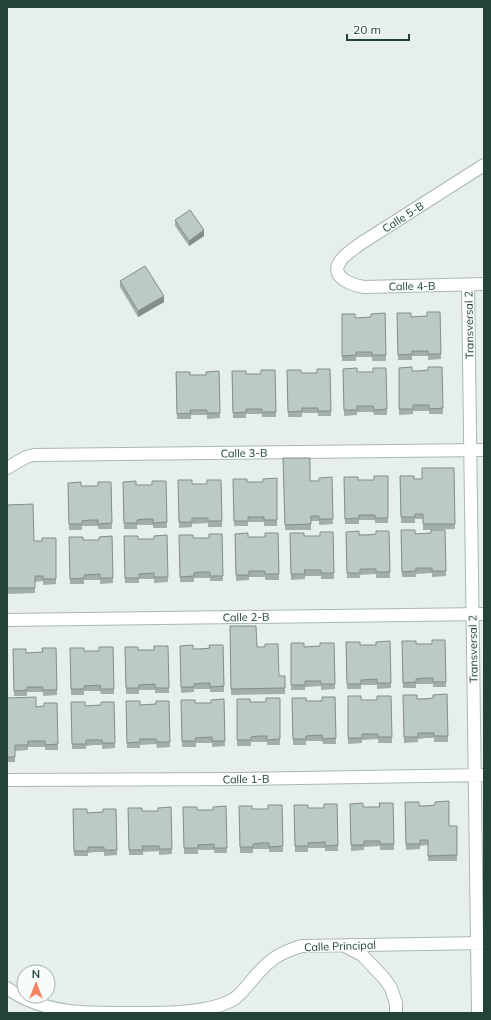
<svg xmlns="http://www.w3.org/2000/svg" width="491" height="1020" viewBox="0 0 491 1020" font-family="Mulish,sans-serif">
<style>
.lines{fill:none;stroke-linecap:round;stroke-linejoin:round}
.minor-casing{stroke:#a8b8b2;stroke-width:14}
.minor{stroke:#fff;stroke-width:12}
.wall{fill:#a1aea9}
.shaded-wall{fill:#838d89}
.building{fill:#bbcac4;stroke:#838d89}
.labels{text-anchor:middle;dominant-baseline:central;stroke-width:3;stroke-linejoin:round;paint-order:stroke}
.street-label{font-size:11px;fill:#24423a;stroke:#f7fbf9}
</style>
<rect width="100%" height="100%" fill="#e6efeb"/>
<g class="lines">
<defs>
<path id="minor" d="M484,165L360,244C354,249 345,254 341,260C328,277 352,285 364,287L484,284
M468,285L478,1013
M7,468L26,457L34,455L484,450
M7,620L484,614
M7,780L243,779L484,775
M345,946L362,955L384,978L391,988L396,1003V1013
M7,988C25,1001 47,1008 69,1011C86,1013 104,1013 121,1013C152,1013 207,1015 234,999C241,994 247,986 253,979C269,960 278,953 302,946L484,943"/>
</defs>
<use href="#minor" class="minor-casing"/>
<use href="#minor" class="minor"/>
</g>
<path class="wall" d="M175,220L204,236L189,246L175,226Z
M120,281L164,302L138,317L120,287Z
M427,312H440L441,359L428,360V356H412V360H398L397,313L411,317L427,316Z
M385,313L386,361H372V357H356V361H342V314L355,318L371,317Z
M442,367L443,414H429V411H413V414L399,415V368L412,371L428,370Z
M386,368L387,415H374L373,412H357V415L344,416L343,369L357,372H373Z
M330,369L331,416H318V413H302V417H288L287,370L301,373H317Z
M275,370L276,417H262V414H246V418H233L232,371L246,374H261Z
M219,371L220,418L207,419V415H191V419H177L176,372L190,375H206V372Z
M283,458L310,481H319L332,477L333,524L319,525V521H311V530H285Z
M454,468L455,529L423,530V519H415V523H401L400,476L414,479H422Z
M388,476V523H375V520H359V524H345L344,477L358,480H374Z
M277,478V526H264V522H248V526H234L233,479L247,482H263Z
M178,480L192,484H207L221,480L222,527H208V523L192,524V527L179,528Z
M166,481L167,528H153V525H137V529H124L123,482L136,485H152Z
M111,482L112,529H98V526H82V530H69L68,483L81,486H98Z
M7,505L34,541H42L56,538V584L43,585V581L35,582V593L7,594Z
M401,530L415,534L431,533L445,530L446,576L432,577V573L416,574V577H402Z
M389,531L390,578H376V574L360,575V578H347L346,532L359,535L376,534Z
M333,532L334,579H321V576H305V579L291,580L290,533L304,536H320Z
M278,533L279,580H265V577H249V580L236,581L235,534L248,537H265Z
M222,534L223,581H210V578H194V582H180L179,535L193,538H209Z
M167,535L168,582L154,583V579H139V583H125L124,536L138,539H154Z
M112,536L113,583L100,584V580H84V584H70L69,537L83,540H99V537Z
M230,626L257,647L279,676H285V694L231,695Z
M432,640H445L446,687H433V684H416V688H403L402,641L416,644H432Z
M390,641L391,688L377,689V685H361V689H347L346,642L360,645H376Z
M291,643L304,647L320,646L334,643L335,689L321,690V686L305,687V690H291Z
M209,645H223L224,692H210V689H194V692L181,693L180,646L193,649L209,648Z
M168,646L169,693H155V690H139V694H126L125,647L138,650H154Z
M113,647L114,694H101L100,691H84V695H71L70,648L84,651H99Z
M42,648H56L57,695L43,696V692H27V696H14L13,649L26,653L42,652Z
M447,694L448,742H434V738H426L418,739V742L404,743L403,695L417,699L433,698Z
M348,696L361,700H377L391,696L392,743H378V739L362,740V743L348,744Z
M335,697L336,744H323L322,741H306V745H293L292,698L306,701H322Z
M7,698L36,707L44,706L57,703L58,750H45V747H28V750L15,751V762H7Z
M280,698V745H267V742H251V746H237V699L250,702H266Z
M224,699L225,746L212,747V743H196V747H182L181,700L195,703H211V700Z
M126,701L140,705L156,704L169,701L170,747L157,748L156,744L140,745V748H127Z
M71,702L85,706L101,705L114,702L115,748L102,749V745H94L86,746V749H72Z
M405,802L419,806L435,805V802L449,826H457V861H428V845L420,846V849L406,850Z
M379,803H393L394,850H380V846L364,847V850L351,851L350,804L363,807H379Z
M337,804L338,851H325V848H308V852H295L294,805L308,808H324Z
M282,805L283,852H269V849H253V853H240L239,806L252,809H268Z
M226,806L227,853H214V850H198V854H184L183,807L197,810H213Z
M171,807L172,854L159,855V851L143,852V855H129L128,808L142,811H158V808Z
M73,809L87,813L103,812L116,809L117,855L104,856V852H96L88,853V856H74Z"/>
<path class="shaded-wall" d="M204,230V236L189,246V241Z
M164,296V302L138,317V311Z"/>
<path class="building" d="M190,210L204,230L189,241L175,220Z
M145,266L164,296L138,311L120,281Z
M427,312H440L441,354H428V351H412V354L398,355L397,313H411V317L427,316Z
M385,313L386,355H372V352H356V355L342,356V314H355V318L371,317V314Z
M412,367V371H420L428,370V367H442L443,408L429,409V405H413V409H399V368Z
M357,368V372H373V368H386L387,409L374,410L373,406H357V410H344L343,369Z
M317,369H330L331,411H318V408H302V411L288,412L287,370H301V373H317Z
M261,370H275L276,412H262V409H246V412L233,413L232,371H246V374H261Z
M219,371L220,413H207V410H190L191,413L177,414L176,372H190V375H206V372Z
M283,458H310V481H319V478L332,477L333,519H319V516H311V524L285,525Z
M422,468H454L455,524H423V514H415V517H401L400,476H414V479H422Z
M374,476H388V518H375V515H359V518L345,519L344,477H358V480H374Z
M277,478V520H264V517H248V521H234L233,479H247V482H263V479Z
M178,480H192V484H207V480H221L222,521H208V518H192V522H179Z
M136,481V485H152V481H166L167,522L153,523V519H145L137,520V523H124L123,482Z
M81,482V486H98V482H111L112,523L98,524V520H90L82,521V524H69L68,483Z
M33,504L34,541H42V538H56V579H43V576H35V588H7V505Z
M401,530H415V534L431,533V530H445L446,571H432V568H416V571L402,572Z
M359,531V535H368L376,534V531H389L390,572H376V569H360V573H347L346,532Z
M320,532H333L334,573H321V570H304L305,574H291L290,533H304V536H320Z
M248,533V537H265V533H278L279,574H265V571H249V575H236L235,534Z
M209,534H222L223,576H210V572H202L194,573V576L180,577L179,535H193V538H209Z
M167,535L168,577H154V573L139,574V578H125L124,536H138V539H154V536Z
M112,536L113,578H100V574L84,575V578L70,579L69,537H83V540H99V537Z
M230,626H256L257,647H265V644H278L279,676H285V688L231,689Z
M432,640H445L446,682H433V678H424L416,679V682L403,683L402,641H416V644H432Z
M390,641L391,683H377V679L361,680V684H347L346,642H360V645H376V642Z
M291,643H304V647L320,646V643H334L335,684H321V681H305V685H291Z
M193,645V649H201L210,648L209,645H223L224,686L210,687V683H202L194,684V687H181L180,646Z
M154,646H168L169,688H155V684L139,685V688H126L125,647H138V650H154Z
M99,647H113L114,689H101L100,685L84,686V689H71L70,648H84V651H99Z
M42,648H56L57,690H43V687H27V690L14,691L13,649H26V653L43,652Z
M447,694L448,736H434V733H418V737H404L403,695H417V699H425L433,698V695Z
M348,696H361V700H377V696H391L392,737H378V734H362V738H348Z
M36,697V707L44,706V703H57L58,744L45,745V741H28V745H15V757H7V698Z
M322,697H335L336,738L323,739L322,735L306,736V739H293L292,698H306V701H322Z
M266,698H280V739L267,740V736H259L251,737V740H237V699H250V702H266Z
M224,699L225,741H212V737L195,738L196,741H182L181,700H195V703H211V700Z
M126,701H140V705L156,704V701H169L170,742H157L156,739H140V742L127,743Z
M71,702H85V706L101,705V702H114L115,743H102V740H86V744H72Z
M449,801V826H457V855L428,856V840H420V844H406L405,802H419V806H427L435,805V802Z
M363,803V807H380L379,803H393L394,844H380V841H364V845H351L350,804Z
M324,804H337L338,845L325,846V842L308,843V846H295L294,805H308V808H324Z
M268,805H282L283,846L269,847V843H261L253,844V847H240L239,806H252V809H268Z
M226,806L227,848H214V844L198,845V848H184L183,807H197V810H213V807Z
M171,807L172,849H159V846H142L143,850H129L128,808H142V811H158V808Z
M73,809H87V813L103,812V809H116L117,850H104V847H88V851H74Z"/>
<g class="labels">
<g class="street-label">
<text transform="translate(403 217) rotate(-33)">Calle 5-B</text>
<text transform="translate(412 286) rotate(-1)">Calle 4-B</text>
<text transform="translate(469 325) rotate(-91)">Transversal 2</text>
<text transform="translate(244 453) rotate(-1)">Calle 3-B</text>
<text transform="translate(246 617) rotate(-1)">Calle 2-B</text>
<text transform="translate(473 649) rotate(-91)">Transversal 2</text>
<text transform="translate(246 779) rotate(-1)">Calle 1-B</text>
<text transform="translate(340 946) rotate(-2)">Calle Principal</text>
</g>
</g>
<rect width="491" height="1020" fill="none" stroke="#24423a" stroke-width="16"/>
<g transform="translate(36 984)"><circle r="19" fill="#f7fbf9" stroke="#a3b1ad"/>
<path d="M0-3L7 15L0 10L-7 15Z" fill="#f4845f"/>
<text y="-6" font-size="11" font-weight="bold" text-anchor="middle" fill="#24423a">N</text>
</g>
<path d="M347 34v6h62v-6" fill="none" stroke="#24423a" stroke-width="2"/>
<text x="353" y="34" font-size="12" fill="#24423a" stroke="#f7fbf9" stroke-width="3" paint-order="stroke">20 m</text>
</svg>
